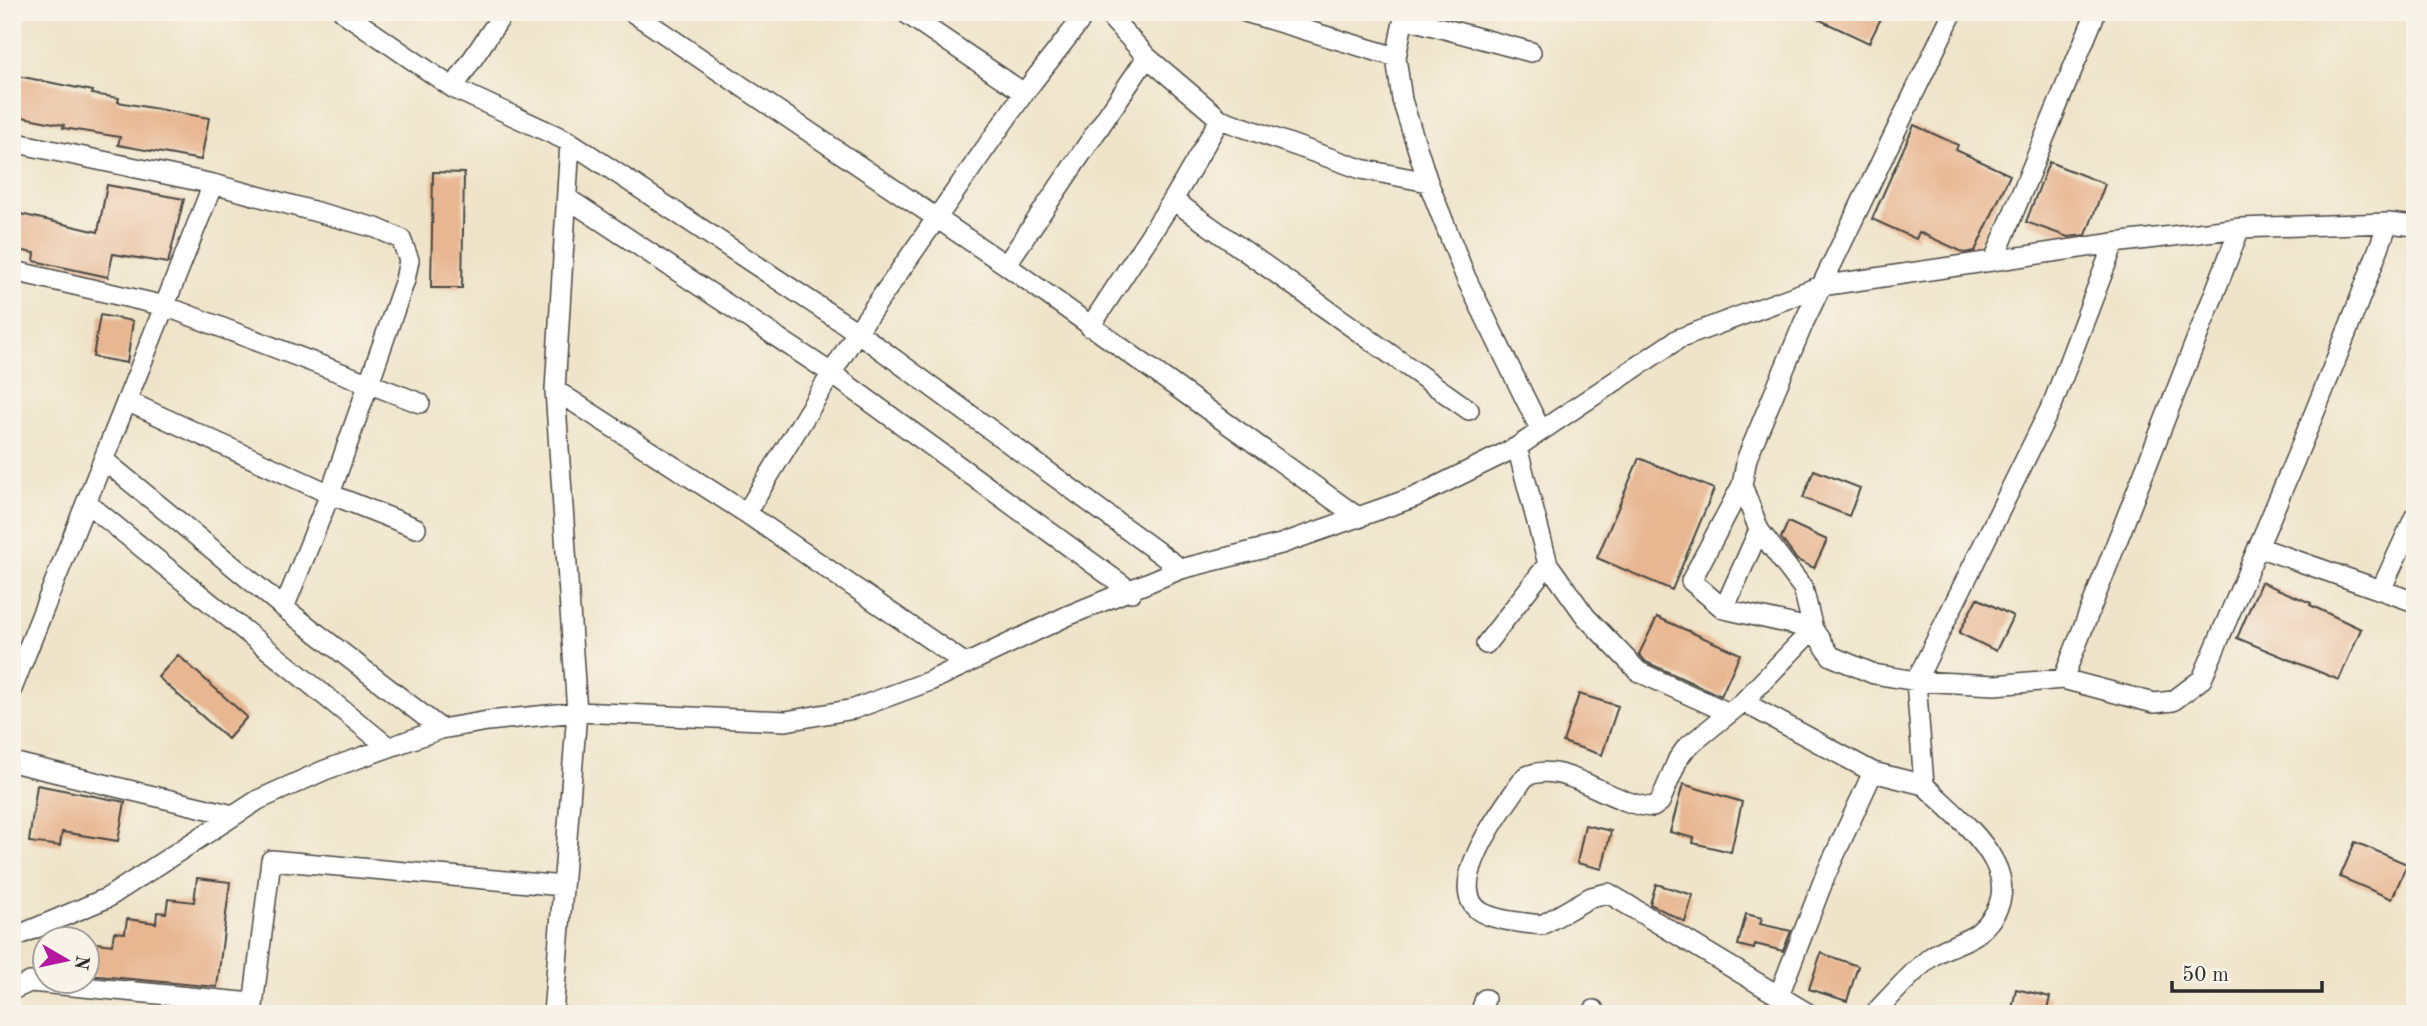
<svg xmlns="http://www.w3.org/2000/svg" width="2427" height="1026" viewBox="0 0 2427 1026" font-family="'Old Standard TT',serif">
<style>
.building{fill:#e8b691}
.lines{fill:none;stroke-linecap:round;stroke-linejoin:round}
.minor-casing{stroke:#484743;stroke-width:22}
.minor{stroke:#fff;stroke-width:19}
</style>
<rect width="100%" height="100%" fill="#f7f3e8"/>
<filter id="ink" filterUnits="userSpaceOnUse"><feTurbulence type="fractalNoise" baseFrequency=".0143" numOctaves="2"/><feDisplacementMap in="SourceGraphic" scale="14" xChannelSelector="R" yChannelSelector="G"/><feConvolveMatrix kernelMatrix="1 2 1 2 8 2 1 2 1" color-interpolation-filters="sRGB"/></filter>
<filter id="wash" filterUnits="userSpaceOnUse"><feTurbulence type="fractalNoise" baseFrequency=".00686" numOctaves="4" result="noise"/><feDisplacementMap in="SourceGraphic" scale="28" xChannelSelector="R" yChannelSelector="G"/><feGaussianBlur stdDeviation="1.57" result="paint"/><feColorMatrix in="noise" values="0 0 0 0 0 0 0 0 0 0 0 0 0 0 0 0 0 1.4 0 .05"/><feComposite in="paint" operator="in"/></filter>
<g filter="url(#wash)">
<rect width="100%" height="100%" fill="#efe4c9"/>
<g id="blocks">
<path class="building" d="M1803,12H1884L1869,43Z
M18,76L93,91L92,94L119,98L118,102L209,118L201,160L118,145L120,137L63,128L64,125L12,115Z
M1914,125L1958,145L1956,150L2010,175L1975,251L1965,253L1919,232L1916,239L1872,219Z
M2049,162L2105,184L2086,235L2068,237L2026,222Z
M433,172L464,173L462,288H431Z
M107,185L184,199L168,263L113,254L108,277L34,261L35,253L12,249V212L98,232Z
M100,315L133,321L127,363L93,357Z
M1639,458L1714,489L1672,590L1597,558Z
M1814,470L1860,488L1849,516L1803,498Z
M1788,522L1827,540L1814,568L1797,560L1781,538Z
M2261,582L2311,603L2310,605L2361,629L2339,680L2237,638Z
M1977,598L2013,616L1996,651L1959,633Z
M1657,617L1740,654L1721,696L1646,662L1639,654Z
M178,655L247,717L228,739L158,677Z
M1579,694L1618,706L1602,755L1563,742Z
M1683,784L1742,802L1731,852L1693,843L1694,838L1670,832Z
M37,785L125,802L118,841L62,832L60,846L29,842Z
M1585,825L1611,831L1602,869L1577,863Z
M2355,842L2407,864L2392,899L2340,877Z
M197,878L230,882L217,987L88,975V942L112,945L114,932L125,933L127,919L156,923L157,912L166,913L168,899L194,902Z
M1656,884L1693,895L1685,922L1650,904Z
M1746,914L1762,918L1760,924L1791,931L1783,951L1755,944L1754,949L1738,945Z
M1821,953L1858,966L1847,1001L1809,989Z
M2016,989L2050,997L2046,1014H2011Z"/>
</g>
</g>
<g filter="url(#ink)">
<use href="#blocks" fill-opacity="0" stroke="#484743" stroke-width="2"/>
<g class="lines">
<defs>
<path id="minor" d="M343,12L453,88L570,142L857,332L1181,569
M632,12L1006,265L1359,518
M904,12L1024,93L1087,12
M1106,12L1147,57L1220,119L1361,169L1428,182
M1245,12L1396,57
M1405,12L1396,57L1402,100L1428,182L1466,278L1541,431
M1953,12L1804,322L1747,458L1742,485L1759,530L1803,588L1813,629L1831,656L1874,674L1916,681L1995,685L2063,679L2154,703L2173,701L2202,679C2266,528 2332,378 2388,223
M1404,18L1531,52
M453,88L504,12
M12,142L213,184L12,689
M213,184L376,228L401,239L409,260L405,280L330,494L284,608
M567,198L831,373L1132,592
M1173,200L1469,410
M1994,260L2096,12
M1006,265L1147,57
M14,271L165,306L420,403
M1090,327L1173,200L1220,119
M555,390L746,513L966,664
M129,402L330,494L416,528
M1517,447L1548,564L1586,617L1639,672L1729,713
M105,461L284,608L441,729
M1742,485L1691,581L1724,609L1813,629
M87,503L387,746
M746,513L857,332L1024,93
M2258,547L2415,602
M2381,590L2415,516
M1724,609L1759,530
M1486,644L1548,564
M2063,679L2240,228
M1743,702L1873,772L1924,785L1916,681L2053,403L2114,243
M12,762L233,815
M12,938L107,898L258,800L325,770L441,729L488,721L577,712L786,721L854,709L930,681L1067,616L1181,569L1281,544L1415,497L1517,447L1678,339L1821,286L2114,243L2240,228L2388,223L2415,226
M12,990L30,982L253,1003
M1779,995L1826,874L1873,772
M252,1014L271,860L563,886
M553,1014L577,712L555,390L570,142
M1480,1014L1485,999
M1593,1014L1594,1010
M1809,1014L1608,893L1591,897L1542,925C1524,923 1499,921 1483,913C1438,890 1508,801 1525,777C1563,757 1611,806 1653,807L1660,802L1678,759L1686,748L1743,702L1813,629
M1874,1014C1892,995 1911,973 1931,957C1945,946 1966,943 1979,932C2040,878 1962,822 1924,785"/>
</defs>
<use href="#minor" class="minor-casing"/>
<use href="#minor" class="minor"/>
</g>
</g>
<rect width="2427" height="1026" fill="none" stroke="#f7f3e8" stroke-width="42"/>
<g transform="translate(66 960) rotate(99)"><circle r="33" fill="#f7f3e8" stroke="#a5a39c" stroke-width="2"/>
<path d="M0-5L12 26L0 18L-12 26Z" fill="#b5179e"/>
<text y="-10" font-size="19" font-weight="bold" text-anchor="middle" fill="#2b2b2b">N</text>
</g>
<path d="M2172 981v10h150v-10" fill="none" stroke="#2b2b2b" stroke-width="3.5"/>
<text x="2182" y="981" font-size="21" fill="#2b2b2b" stroke="#f7f3e8" stroke-width="5" paint-order="stroke">50 m</text>
</svg>
